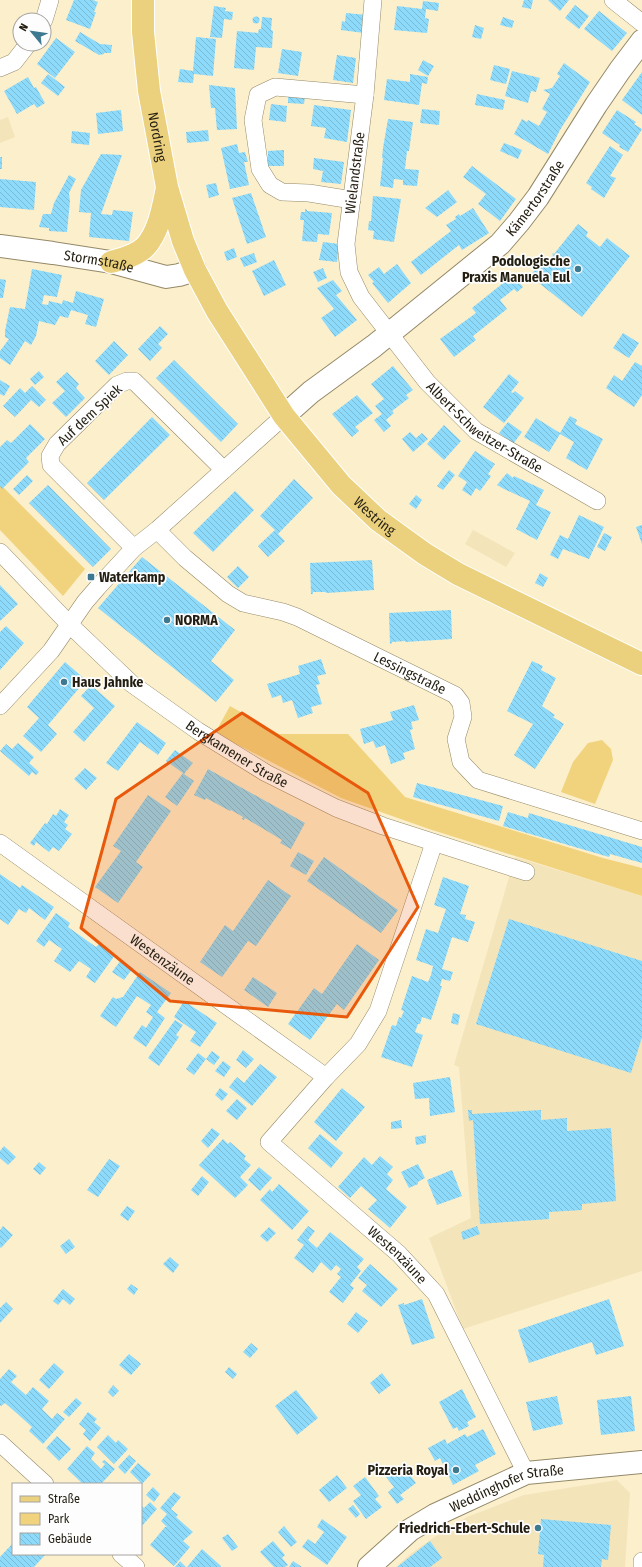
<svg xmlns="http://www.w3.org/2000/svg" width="642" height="1567" viewBox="0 0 642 1567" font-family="'Fira Sans Condensed',sans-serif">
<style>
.built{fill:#f3e4ba}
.green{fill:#f1d37e}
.building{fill:url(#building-back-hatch)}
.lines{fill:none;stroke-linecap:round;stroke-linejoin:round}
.street-casing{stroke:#948968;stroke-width:18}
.secondary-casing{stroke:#948968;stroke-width:24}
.primary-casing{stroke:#fff;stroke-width:24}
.street{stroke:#fff;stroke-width:17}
.secondary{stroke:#fff;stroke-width:22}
.primary{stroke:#ebd17d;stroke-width:22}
.marked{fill:#e8590c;fill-opacity:0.2;stroke:#e8590c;stroke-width:3;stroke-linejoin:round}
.poi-dot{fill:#3d7991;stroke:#fdfdfd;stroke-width:1.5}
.labels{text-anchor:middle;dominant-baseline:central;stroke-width:3.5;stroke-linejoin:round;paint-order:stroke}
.street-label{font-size:14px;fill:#231e11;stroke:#fdfdfd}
.poi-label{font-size:14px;font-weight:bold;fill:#231e11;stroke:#fdfdfd;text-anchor:end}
</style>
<defs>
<pattern id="building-back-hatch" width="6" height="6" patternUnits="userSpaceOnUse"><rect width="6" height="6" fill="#8ddafa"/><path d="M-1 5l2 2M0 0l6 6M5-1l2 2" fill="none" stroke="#79bbd5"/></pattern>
</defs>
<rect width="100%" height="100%" fill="#fcefcc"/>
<path class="built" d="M8,117L15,137L0,143V120Z
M473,530L515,553L506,567L465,544Z
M515,857L642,896V1271L463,1329L429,1238L471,1218L459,1067L454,1065Z
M617,1480L630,1493L625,1567H396L409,1555L430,1540L467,1517L524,1495Z"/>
<path class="green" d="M0,484L85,569L63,596L0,530Z
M230,706L279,734H348L405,797L603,858L642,868V896L429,829L341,798L215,733Z
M602,740L611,749L613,760L595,804L561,792L573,762L588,743Z"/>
<path class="building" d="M74,0H93L98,2L94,12H96L90,29L66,20Z
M524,0H533L531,9L522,7Z
M548,0H569L560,11Z
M423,1L439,3L438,11L426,9L425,18L429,19L427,33L394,30L397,6L422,9Z
M575,5L589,16L579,29L565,18Z
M214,6L226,8L225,11L233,12L232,20L224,19L222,38L210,37Z
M599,11L627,33L612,51L584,29Z
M346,13L367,15L364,33L341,30L342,21L345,22Z
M252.5 20a3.5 3.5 0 1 1 7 0a3.5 3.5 0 1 1-7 0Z
M262,17L272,18L271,30L273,31L272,48L256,47L254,70L234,68L237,31L258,33L259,29H261Z
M503,17L514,21L512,28L500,25Z
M475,25L484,28L481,39L472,37Z
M80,32L100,44L112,45L111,53H104V54L99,55L75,41Z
M196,37L216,39L213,76L194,74L193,83L178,82L180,69L193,71Z
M56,38L75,52L55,78L37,64Z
M282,49L302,52L298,76L278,73Z
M337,55L356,58L353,83L333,80Z
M423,60L434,66L428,76L418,70Z
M564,63L590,82L560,130L548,154L514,134L522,119L527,122L528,120L539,126L547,112L542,109L550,94L543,90L552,88L560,76L557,74Z
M494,65L510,69L506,84L490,80Z
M512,71L540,78L536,92L531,91L528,103L505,96Z
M642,72V115L622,100Z
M48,74L65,87L58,96L41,83Z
M410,74L428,77L427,84L422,83L419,105L384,100L387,79L410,82Z
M28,77L34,88L36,87L45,103L37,108L34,104L17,114L4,91Z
M209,85L235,88L237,129L217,130L215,108H211Z
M288,94L305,96L304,104L288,103Z
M477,94L505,100L503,110L475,105Z
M271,104L287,106L286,122L269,120Z
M314,105L351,110L347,142L324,138L326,128L311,126Z
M422,109L440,111L439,125L420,123Z
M121,110L123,131L98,134L96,113Z
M617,110L636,122L634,124L642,129L628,152L619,147L620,145L602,133Z
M388,119L413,122L409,151H407L405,169L419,170L417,186L403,185V180L394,179L393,188L380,186L383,158H382L383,148Z
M208,130L209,141L187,143L186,132Z
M72,131L90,133L89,145L71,143Z
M504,143L522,150L518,159L500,151Z
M237,144L239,153L245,152L248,162H244L249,185L230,189L221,148Z
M610,146L623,155L610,176L616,178L604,198L591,189L592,187L586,183Z
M284,150V166H268V151Z
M101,154L122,155L101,214L112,215L113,210L133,212L129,241L89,237L91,213L79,212L81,190Z
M0,157H2V169H0Z
M314,158L344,162L341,184L321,182L323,171L313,169Z
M472,166L516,199L500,221L478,204L486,194L463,177Z
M69,175L76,179L69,193L70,201L67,232L49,231V228L39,227L43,214H51L54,203Z
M0,179L36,182L34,210L0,207Z
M216,183L219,195L209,198L206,185Z
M448,190L457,202L437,217L425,208Z
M251,193L266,237L247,244L232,198Z
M373,196L401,199L394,242L373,239L374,231L368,230L369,221H371Z
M473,208L489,233L462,250L459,245L421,275L411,262L451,231L446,225L456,219L455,217L459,214L460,216Z
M305,209L307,210V211L332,213L329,235L318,234L317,242L302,241L304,220H300L301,212H305Z
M578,224L588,232L586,236L600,247L607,238L630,256L582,317L530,276L544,258L548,262L553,255L552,253L554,254Z
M323,242L339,244L337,262L319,260Z
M234,248L237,257L227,261L224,252Z
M254,253L257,262L244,267L240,258Z
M274,260L286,285L264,296L252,271Z
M397,264L411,283L388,303L372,283L374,282L368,275L379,267L384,274Z
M323,268L327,278L318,282L313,272Z
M32,269L62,275L57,297L44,295L42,304L48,305L49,301L62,304L63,300L73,303L76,291L104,299L96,327L85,324L88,315L71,310L68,318L60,316L55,325L39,321L36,336L31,345L25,341L10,365L0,358V351L9,339L5,337V331L10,307L25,309Z
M513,275L523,287L517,292L514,289L500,300L507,309L473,336L476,340L454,357L440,339L476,313L472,308Z
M0,279L6,280L3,298H0Z
M333,280L342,291L336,295L357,320L335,337L321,318L334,309L317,288Z
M160,326L168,334L158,344L162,348L150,361L138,349Z
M623,333L639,343L629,358L613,348Z
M114,341L128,355L109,375L95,361Z
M174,360L238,424L221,442L156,378Z
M635,362L642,366V395L634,407L606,388L614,375L622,381Z
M393,366L413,390L406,395L409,398L392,411L394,413L386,420L391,426L384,432L374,420L382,414L375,406L384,399L371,384Z
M39,371L44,377L35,385L30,379Z
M67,372L79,384L76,388L85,398L66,417L52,403L65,391L56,382Z
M509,374L519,382L511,392L513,393L515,391L524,398L504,423L483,407Z
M0,380L10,386L4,396L0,394Z
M32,386L46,400L39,407L31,400L15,417L3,406L20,388L25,393Z
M357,395L373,413L355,427L359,431L352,437L332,414Z
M570,416L577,420L575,424L603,439L587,470L566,458L574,442L560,434L549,452L524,437L536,418L560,433Z
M152,417L170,435L104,500L87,483Z
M508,422L522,432L513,444L499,433Z
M30,424L45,439L26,458L29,462L2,489L0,486V447L7,440L11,443Z
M444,425L461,441L444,460L427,444Z
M410,432L416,438L422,433L428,439L413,452L402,439Z
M475,451L495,464L488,474L491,476L480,491L476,488L471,496L462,490L467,482L458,476Z
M449,470L455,475L443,490L437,486Z
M507,473L513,478L514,476L544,490L536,505L551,512L537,540L516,529L530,501L504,489L497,485Z
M27,475L33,481L19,495L13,489Z
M294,479L313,498L278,534L285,541L268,557L258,546L275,530L260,516Z
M48,485L111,549L93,567L29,503Z
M235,491L254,510L213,552L193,533Z
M416,495L422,500L416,509L409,504Z
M579,515L604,527L589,559L563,549L558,559L550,555L560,535L568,539Z
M642,525V544L636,527Z
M604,533L612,537L605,551L597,547Z
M142,557L235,630L211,661L234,680L216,702L98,608Z
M372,560L374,590L326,593V592H313V594H311L310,563Z
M238,566L249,577L238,588L227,577Z
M540,573L548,578L543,587L535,583Z
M0,585L18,604L0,621Z
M451,610L452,639L405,642V641L392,642V643L390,644L389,613Z
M6,626L24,643L0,670V632Z
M321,659L326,674L317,676L320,684L316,685L322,704L311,707L313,713L298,718L292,700L283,703L281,695L272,698L267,684L300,674L298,666Z
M532,661L543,666L541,670L556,678L542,706L555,715L553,717L564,724L535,769L514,755L533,724L507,711Z
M65,662L86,680L48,725L57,734L41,752L23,736L39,718L27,707Z
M91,685L115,706L84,742L73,732L94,708L81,696Z
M414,705L419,720L411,722L413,729L410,730L415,749L403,753L405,759L391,764L385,745L376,748L373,741L364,744L360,729L393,720L390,712Z
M137,722L166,743L158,755L140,742L118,771L106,763Z
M18,743L34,757L29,763L39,772L36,775L32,772L29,776L0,751L6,744L12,749Z
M175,750L193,763L184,774L194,781L177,806L165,797L183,773L166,761Z
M85,768L97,778L86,790L74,779Z
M208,769L305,823L291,849L280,843L282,840L245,818L244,820L242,819L243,817L231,810L230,811L206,798L205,800L194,795Z
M417,783L503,806L499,821L413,797Z
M148,795L171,811L136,862L143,867L118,903L95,887L121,851L113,846Z
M60,809L69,815L64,822L68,825L65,829L72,834L59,851L53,847L49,852L36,842L34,846L30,843L45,823L47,824L53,814L56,816Z
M508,812L528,818L529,813L642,847V863L610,854L609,857L503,826Z
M298,852L314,861L306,875L290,866Z
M324,857L398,910L381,933L307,881Z
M0,874L20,888L22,885L54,907L45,920L29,908L26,913L19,909L8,925L0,919Z
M443,877L469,886L460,914L466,915L465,919L475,922L468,942L452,937L442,969L453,972L450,981L442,979L440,986H442L431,1020L422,1017L420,1024H418L415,1032L423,1035L412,1067L381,1057L392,1025L396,1026L399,1017L401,1018L404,1011L401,1010L412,976L428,982L431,975L433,966L416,960L426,929L438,933L446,909L434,905Z
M268,880L291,896L256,946L248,941L222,977L200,962L225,925L233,931Z
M56,913L70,923L68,927L96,947L99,944L115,955L95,983L86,977L91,969L79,961L70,972L54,961L62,949L49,940L44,947L36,941Z
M509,919L642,961V1037L631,1073L476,1024Z
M357,944L379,960L344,1010L337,1004L310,1040L288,1024L314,988L322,994Z
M121,960L133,968L124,980L112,972Z
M140,972L171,993L157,1012L165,1018L146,1047L133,1038L142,1025L146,1028L153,1017L146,1012L151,1005L137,996L116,1027L100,1016L113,997L116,999L123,997Z
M253,977L277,993L268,1007L244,990Z
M184,1001L217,1023L200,1047L190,1041L196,1032L174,1017Z
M453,1013L460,1015L458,1025L451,1023Z
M175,1020L183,1025L176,1035L179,1037L159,1066L148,1058Z
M243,1050L254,1059L246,1068L236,1060Z
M212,1051L220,1057L214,1065L206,1059Z
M198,1053L206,1059L194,1075L186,1069Z
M223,1061L231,1067L224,1077L215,1071Z
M260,1064L277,1077L252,1106L229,1087L237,1077L244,1083Z
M450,1077L455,1112L430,1116L429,1098L415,1099L413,1083Z
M220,1088L228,1094L222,1101L215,1095Z
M342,1088L365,1107L336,1141L314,1122Z
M237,1099L247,1108L237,1120L226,1111Z
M468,1110H472V1114L541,1110V1120L567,1118V1131L611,1128L616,1201L582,1204V1210L549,1212V1219L480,1224L473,1120L469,1121Z
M401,1120L402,1128L391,1129V1122Z
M212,1128L220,1134L208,1148L201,1141Z
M320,1134L343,1153L331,1168L308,1148Z
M426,1135V1143L416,1145L415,1137Z
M223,1139L228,1144L230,1142L246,1156L244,1159L251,1165L240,1177L248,1185L235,1198L199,1165Z
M4,1146L16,1157L8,1165L0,1158V1151Z
M380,1156L393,1167L387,1174L393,1180L386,1189L407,1207L390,1228L368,1209L377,1200L361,1186L350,1198L338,1187L364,1157L372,1165Z
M109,1159L120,1166L98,1197L87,1190Z
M39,1162L46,1168L40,1175L33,1169Z
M418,1164L425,1178L418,1182V1184L409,1188L401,1172Z
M259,1167L272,1178L260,1191L248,1180Z
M452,1170L462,1196L437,1205L427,1180Z
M202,1176L209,1182L198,1196L191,1190Z
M279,1184L309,1211L292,1230L260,1200L270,1189L272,1192Z
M127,1206L135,1211L128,1221L120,1215Z
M3,1226L13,1235L1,1248L0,1247V1230Z
M308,1226L315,1231L308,1240L317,1248L330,1232L364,1259L357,1267L361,1271L350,1285L354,1288L343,1303L329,1292L341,1277L337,1274L341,1269L336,1265L331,1271L321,1262L313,1273L294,1258L304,1245L297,1240Z
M477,1226L480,1234L463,1240L461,1232Z
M269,1227L276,1233L267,1242L260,1236Z
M69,1239L75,1247L66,1254L60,1246Z
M170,1257L179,1265L173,1273L163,1264Z
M370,1264L398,1289L381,1307L362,1291L367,1285L358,1278Z
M131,1284L138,1289L134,1295L127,1289Z
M63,1289L75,1299L70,1305L63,1299L58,1305L53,1301Z
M422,1299L435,1338L412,1345L398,1305L404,1303V1305Z
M609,1299L624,1346L596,1355L592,1342L529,1363L518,1330Z
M6,1302L13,1309L0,1323V1308Z
M356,1312L368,1321L358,1333L347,1324Z
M251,1343L258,1349L250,1358L243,1352Z
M129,1354L141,1364L131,1375L119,1365Z
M54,1363L64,1372L49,1389L39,1380Z
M229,1367L237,1374L233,1379L225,1372Z
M9,1369L17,1376L11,1382L26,1395L33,1387L49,1401L42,1409L52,1419L57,1413L65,1419L43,1444L29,1431L32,1427L21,1417L5,1403L1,1406L0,1405V1379Z
M382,1373L391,1385L379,1394L370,1383Z
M113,1385L119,1391L113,1397L108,1392Z
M462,1389L476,1417L467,1422L469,1426L459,1431L457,1427L453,1429L439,1402Z
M296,1390L318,1418L297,1435L275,1406Z
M557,1396L563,1424L533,1431L526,1402Z
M631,1396L635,1431L601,1435L597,1400Z
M76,1398L82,1403L69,1417L63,1412Z
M88,1412L97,1419L94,1422L101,1428L90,1441L83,1434L86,1430L79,1424Z
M483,1429L496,1454L475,1465L479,1471L453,1485L440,1458L435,1461L428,1448L445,1439L447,1444L465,1434L467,1437Z
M108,1435L116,1443L118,1440L128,1449L114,1464L97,1447Z
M57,1436L71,1449L59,1461L46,1448Z
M87,1446L95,1453L91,1459L101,1469L105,1464L102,1462L104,1460L115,1469L101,1484H83L67,1469Z
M129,1455L136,1461L125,1474L118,1467Z
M405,1462L412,1471L409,1474L416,1483L400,1495L404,1499L397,1504L388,1492L394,1487L386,1477Z
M138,1463L151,1474L142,1484L130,1472Z
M337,1475L347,1488L329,1502L319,1490Z
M365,1477L379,1496L375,1499L382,1507L366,1519L353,1501L361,1495L353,1486Z
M153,1487L160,1494L154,1502L146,1495Z
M174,1492L181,1497L171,1509L178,1515L176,1517L193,1532L183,1541L190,1547L174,1566L150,1545L165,1527H167L161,1521L167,1514L160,1508Z
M150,1502L157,1509L141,1527V1505L144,1508Z
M353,1505L360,1514L356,1518L348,1509Z
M322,1519L347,1537L327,1565L302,1547L308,1539L315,1544L324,1532L317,1527Z
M541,1519L611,1525L608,1560L602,1559L601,1567H543L544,1555L538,1554Z
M284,1526L297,1542L291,1547L278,1532Z
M228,1534L238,1547L232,1551L222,1538Z
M273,1541L285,1555L282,1558L288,1565L285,1567H274L260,1552Z
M430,1541L442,1558L430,1567H397Z
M13,1543V1554H46L34,1567H0V1557Z
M202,1549L221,1566V1567H187Z
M180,1561L186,1567H175Z
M293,1561L302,1567H289Z"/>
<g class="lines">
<defs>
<g id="street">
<path id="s1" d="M373,0L365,95L346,244L349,272L361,297L427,382L476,431L597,501"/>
<path d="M613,0L642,23"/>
<path d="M44,20L50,0"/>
<path d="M0,68L14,62L28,44"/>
<path d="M352,200L309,193L282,192L270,185L260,169L253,120L258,95L275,87L365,95"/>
<path id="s2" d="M157,530L185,558L228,594L243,603L283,612L297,617L455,695L461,703L463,717L456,739L461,762L478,780L642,831"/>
<path d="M134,548L51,465L50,456L57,444L117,385L127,381H134L224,470"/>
<path id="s3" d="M0,552L70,625L132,684L198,731L266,773L336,808L383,826L526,872"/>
<path d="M0,706L51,651L85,602L98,587L134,548L157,530L284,416"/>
<path id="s4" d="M0,843L326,1077"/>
<path id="s5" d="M434,843L378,1011L358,1044L326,1077L269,1142L399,1254L436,1294L526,1473"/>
<path d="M0,1443L45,1484"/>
<path d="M121,1554L136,1567"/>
<path d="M642,1567V1561"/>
</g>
<g id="secondary">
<path id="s6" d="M0,246L53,253L111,262L166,277L179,275L195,270"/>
<path id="s7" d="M284,416L311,392L374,346L500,244L519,222L538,197L596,105L620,70L642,41"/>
<path id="s8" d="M369,1567L410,1530L435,1515L526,1473L642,1462"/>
</g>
<g id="primary">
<path id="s9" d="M143,0V32L149,91L167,187L183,241L195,270L217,311L284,416L341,485L378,520L400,536L425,554L458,574L642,664"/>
<path d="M111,262C122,259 136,256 145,247C159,232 163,207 167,188"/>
</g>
</defs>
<use href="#street" class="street-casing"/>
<use href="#secondary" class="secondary-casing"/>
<use href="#primary" class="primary-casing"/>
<use href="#street" class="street"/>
<use href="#secondary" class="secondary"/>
<use href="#primary" class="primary"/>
</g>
<path class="marked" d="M242,713L368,793L418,907L347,1017L170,1001L81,928L116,799Z"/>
<g class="poi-dot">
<circle cx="578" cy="269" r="4"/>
<rect x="87" y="573" width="8" height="8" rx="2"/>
<circle cx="167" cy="620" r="4"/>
<circle cx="64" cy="682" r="4"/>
<circle cx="456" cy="1470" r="4"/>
<circle cx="538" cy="1528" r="4"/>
</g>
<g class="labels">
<g class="street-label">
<text stroke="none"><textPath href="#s9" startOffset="138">Nordring</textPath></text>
<text transform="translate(355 173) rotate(-83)">Wielandstraße</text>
<text stroke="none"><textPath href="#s7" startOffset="334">Kämertorstraße</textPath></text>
<text stroke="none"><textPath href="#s6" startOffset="100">Stormstraße</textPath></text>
<text transform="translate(90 415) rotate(-43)">Auf dem Spiek</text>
<text stroke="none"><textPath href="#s1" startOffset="483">Albert-Schweitzer-Straße</textPath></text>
<text stroke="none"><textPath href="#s9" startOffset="583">Westring</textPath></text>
<text stroke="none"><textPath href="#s2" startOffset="295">Lessingstraße</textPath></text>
<text stroke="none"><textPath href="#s3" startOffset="313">Bergkamener Straße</textPath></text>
<text stroke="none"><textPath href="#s4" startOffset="200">Westenzäune</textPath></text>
<text stroke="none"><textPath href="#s5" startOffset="519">Westenzäune</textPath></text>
<text stroke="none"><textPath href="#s8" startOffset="162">Weddinghofer Straße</textPath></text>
</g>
<g class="poi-label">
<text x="570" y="261">Podologische<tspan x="570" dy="16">Praxis Manuela Eul</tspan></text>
<text x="99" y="577" text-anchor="start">Waterkamp</text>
<text x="175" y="620" text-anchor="start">NORMA</text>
<text x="72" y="682" text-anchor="start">Haus Jahnke</text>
<text x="448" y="1470">Pizzeria Royal</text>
<text x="530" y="1528">Friedrich-Ebert-Schule</text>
</g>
</g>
<rect x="12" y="1483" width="130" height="72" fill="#fdfdfd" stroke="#a6a49f"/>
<rect x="20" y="1496" width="20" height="6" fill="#ebd17d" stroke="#a6a49f"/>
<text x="48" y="1503" font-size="12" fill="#231e11">Straße</text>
<rect x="20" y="1513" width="20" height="12" fill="#f1d37e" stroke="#a6a49f"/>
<text x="48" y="1523" font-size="12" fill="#231e11">Park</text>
<rect x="20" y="1533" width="20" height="12" fill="url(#building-back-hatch)" stroke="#a6a49f"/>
<text x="48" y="1543" font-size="12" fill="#231e11">Gebäude</text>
<g transform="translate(32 32) rotate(299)"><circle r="19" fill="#fdfdfd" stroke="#a6a49f"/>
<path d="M0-3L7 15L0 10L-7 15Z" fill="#3d7991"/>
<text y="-6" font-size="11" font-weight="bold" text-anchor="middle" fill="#231e11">N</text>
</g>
</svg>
